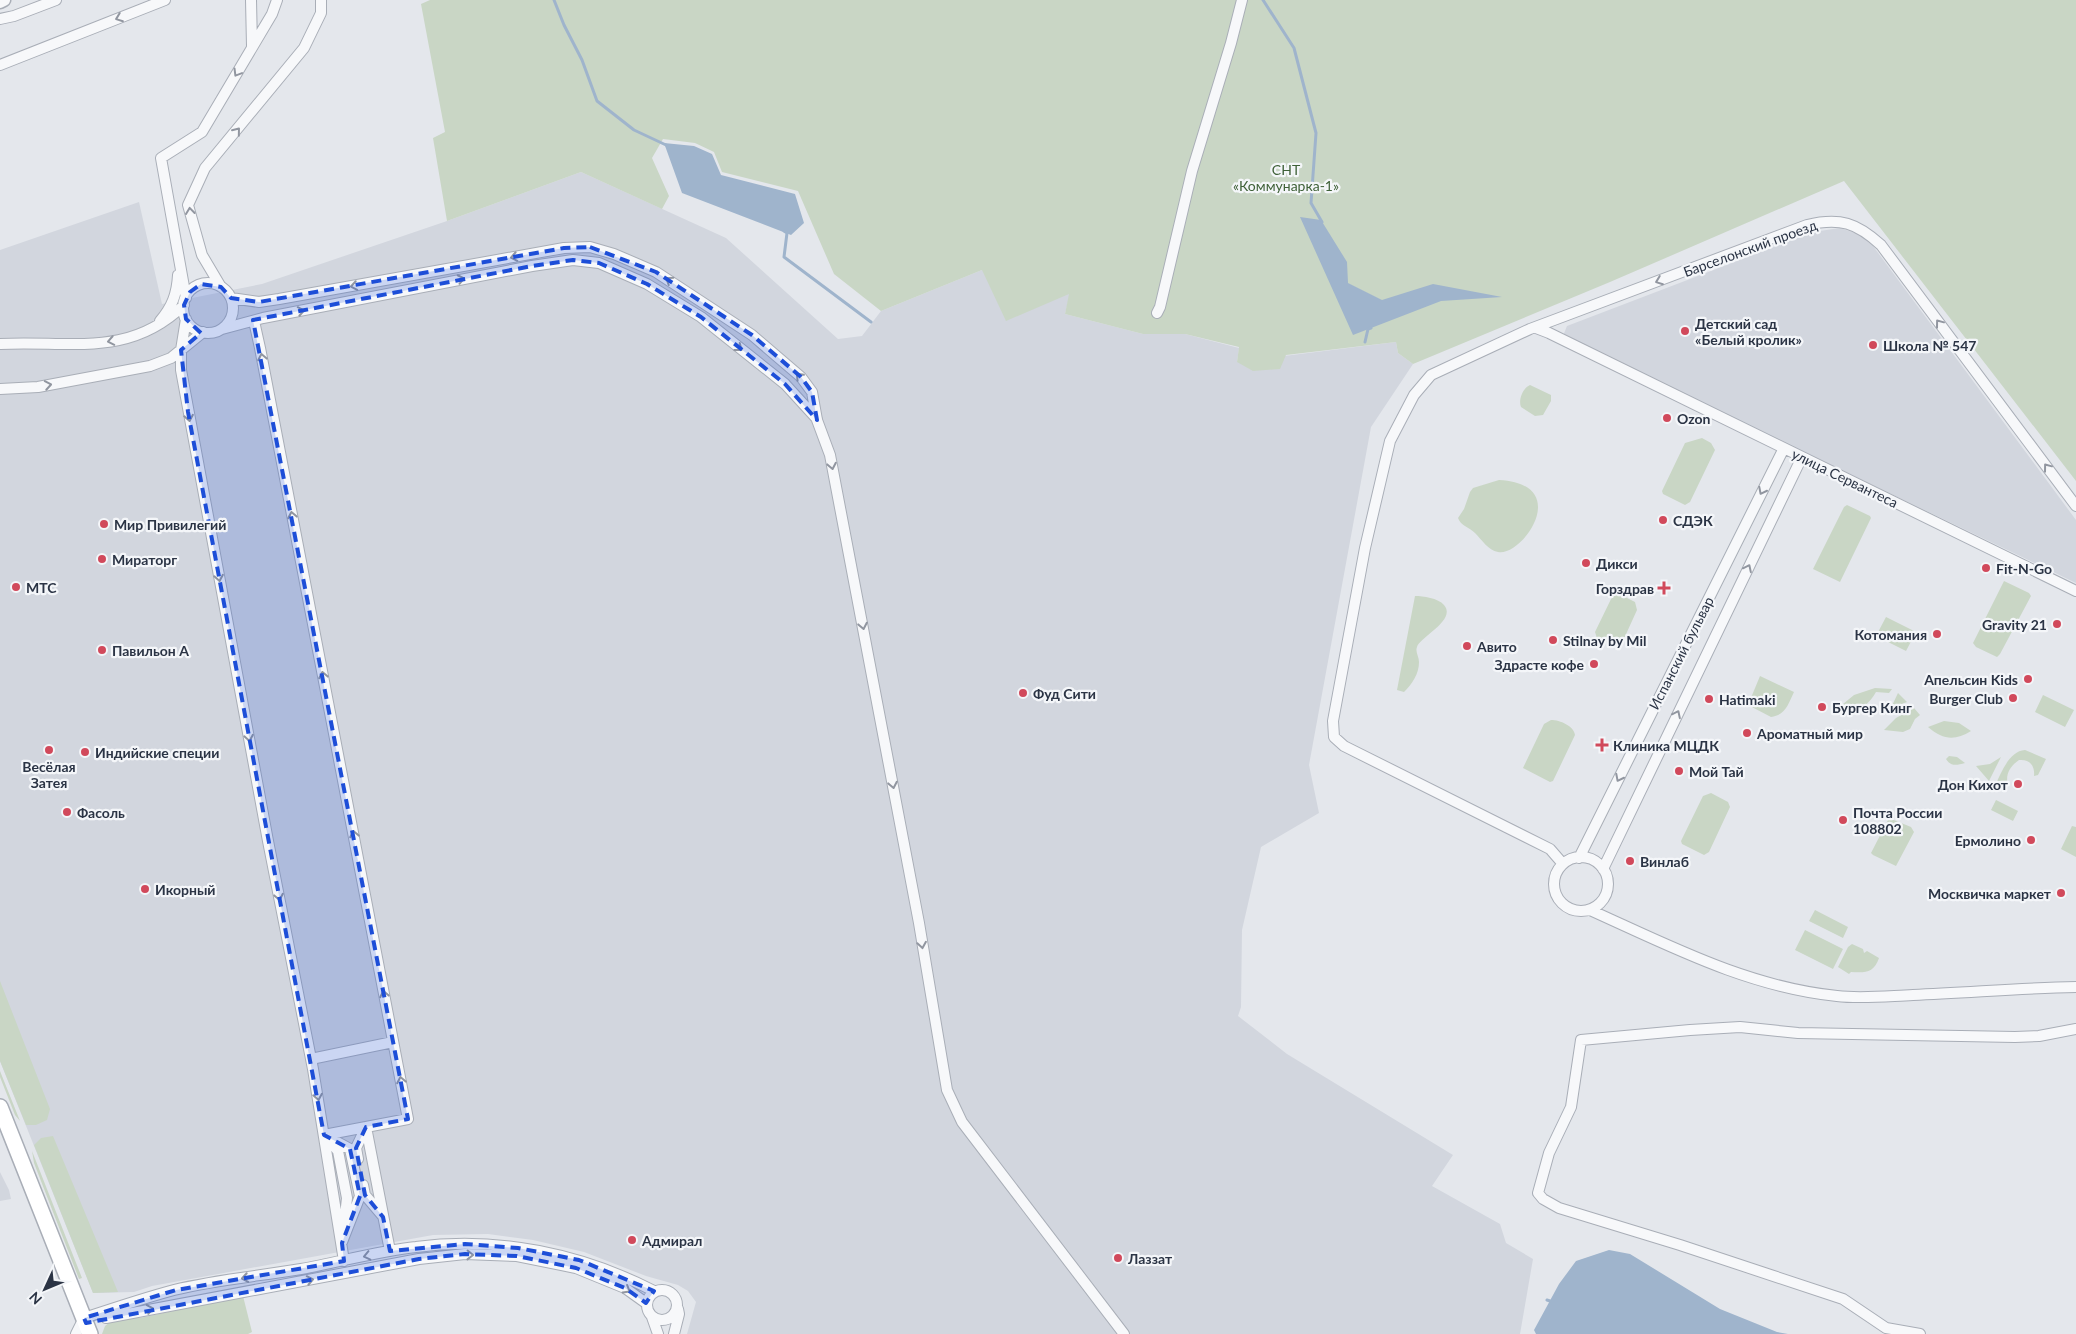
<svg xmlns="http://www.w3.org/2000/svg" width="2076" height="1334" viewBox="0 0 2076 1334" font-family="Lato,sans-serif">
<style>
.built{fill:#d2d6de}
.green{fill:#c9d6c5}
.water{fill:#9fb4cc}
.lines{fill:none;stroke-linecap:round;stroke-linejoin:round}
.stream{stroke:#9fb4cc;stroke-width:3}
.minor-casing{stroke:#a9aeb7;stroke-width:12}
.tertiary-casing{stroke:#a9aeb7;stroke-width:15}
.secondary-casing{stroke:#a9aeb7;stroke-width:18}
.minor{stroke:#f7f8fa;stroke-width:10}
.tertiary{stroke:#f7f8fa;stroke-width:12}
.secondary{stroke:#fff;stroke-width:15}
.oneway{stroke:#9196a0}
.marked{fill:#1d4ed8;fill-opacity:0.2;stroke:#1d4ed8;stroke-width:4;stroke-dasharray:10 6;stroke-linejoin:round}
.poi-dot{fill:#d1495b;stroke:#f4f6f9;stroke-width:2}
.labels{text-anchor:middle;dominant-baseline:central;stroke-width:4.5;stroke-linejoin:round;paint-order:stroke}
.park-label{font-size:14px;fill:#3f6138;stroke:#f4f6f9}
.street-label{font-size:14px;fill:#2b3445;stroke:#f4f6f9}
.poi-label{font-size:14px;font-weight:bold;fill:#2b3445;stroke:#f4f6f9;text-anchor:start}
</style>
<rect width="100%" height="100%" fill="#e4e7ec"/>
<path class="built" d="M581,172L726,238L838,339L862,336L881,311L982,270L1070,294L1065,314L1143,334H1185L1239,348L1237,362L1396,342L1398,353L1413,364L1371,427L1309,765L1319,813L1261,847L1242,930L1241,1007L1238,1016L1287,1054L1453,1155L1432,1186L1500,1224L1506,1243L1533,1259L1520,1334H687L696,1302L688,1291L678,1285L646,1276L584,1252L533,1240L488,1234L433,1235L152,1286L134,1292L93,1293L0,1061V250L139,202L162,304L262,284L447,221Z
M1840,228L1861,235L1873,246L2076,520V583L1563,336L1567,326L1813,232Z
M0,1172L9,1190L11,1199L0,1201Z"/>
<path class="green" d="M430,0H2076V481L1844,181L1610,282L1413,364L1398,353L1396,342L1286,355L1280,369L1253,371L1237,362L1239,347L1185,334H1143L1065,314L1069,294L1006,321L982,270L881,311L834,274L798,191L722,172L714,152L695,143L663,139L652,158L669,196L662,209L581,172L447,221L433,138L445,132L421,4Z
M1530,385L1551,395V401L1543,415L1535,416L1521,407C1518,400 1523,388 1530,385Z
M1702,438L1711,443L1715,450L1690,502L1685,505L1663,494L1662,491L1685,443Z
M1499,480C1574,484 1522,557 1498,552C1488,550 1482,540 1475,533C1469,527 1461,526 1458,518L1464,509L1470,492L1473,488Z
M1847,505L1870,516L1871,518L1840,582L1813,569L1844,507Z
M2004,581L2029,593L2031,596L2000,654L1997,657L1976,647L1973,643Z
M1615,594L1621,595L1635,602L1637,610L1622,643L1616,646L1597,638L1595,632L1612,597Z
M1415,596C1423,596 1438,598 1444,605C1457,620 1420,637 1417,647C1415,652 1419,656 1419,662C1419,674 1412,684 1404,692L1397,690Z
M1886,617L1916,632L1906,651L1876,636Z
M1760,676L1794,692C1788,704 1786,715 1771,717L1748,705Z
M1875,688L1892,689L1889,693L1876,692C1868,706 1853,718 1837,709L1854,695Z
M1898,693L1907,702L1899,705L1888,714Z
M2043,695L2074,710L2065,727L2035,712Z
M1914,708L1920,715L1915,719L1910,729L1903,732L1884,730L1896,718Z
M1551,720C1560,720 1574,726 1575,735L1553,781L1550,782L1523,768L1544,724Z
M1944,721L1959,723L1971,731C1955,741 1943,740 1928,727Z
M2025,750L2046,759L2038,775L2034,776C2035,766 2030,759 2019,760C2010,766 2005,775 2008,785L1995,786C2001,773 2009,751 2025,750Z
M1949,756L1957,757L1965,763C1957,765 1951,767 1946,759Z
M2001,757L1989,781L1976,766L1990,764Z
M1711,793L1728,802L1730,807L1709,852L1704,855L1682,844L1681,841L1703,796Z
M1996,800L2018,811L2013,821L1991,810Z
M1889,818L1911,827L1914,832L1896,866L1873,855L1871,853Z
M2072,826L2076,827V857L2061,849Z
M1815,910L1848,927L1843,938L1809,921Z
M1805,930L1843,949L1833,969L1795,950Z
M1852,944L1863,949L1864,953L1867,951L1879,958C1874,973 1865,973 1851,972L1849,974L1838,967L1848,947Z
M0,981L50,1109L47,1120L36,1125H26L0,1061Z
M0,1071L20,1121L15,1115L0,1077Z
M53,1136L118,1292L93,1293L34,1145L41,1138Z
M32,1151L82,1278L79,1279L34,1163Z
M243,1296L252,1332L248,1334H102L105,1326L116,1317L140,1318Z"/>
<path class="water" d="M664,143L694,146L712,154L721,175L795,194L804,223L791,235L682,193Z
M1300,217L1321,220L1347,262L1348,283L1382,300L1433,284L1502,297L1441,301L1353,335Z
M1609,1250L1630,1254L1720,1309L1777,1332L1788,1334H1536L1534,1330L1559,1284L1576,1261Z"/>
<g class="lines">
<path class="stream" d="M554,0L564,25L582,60L597,101L634,130L666,145
M1263,0L1294,48L1316,133L1311,203L1322,222
M784,231L787,233L784,257L871,322
M1365,342L1368,329L1371,328
M1547,1300L1550,1301"/>
<defs>
<path id="minor" d="M251,0L252,46
M0,19L14,16L56,0
M0,65L165,0
M183 308a25 25 0 1 1 50 0a25 25 0 1 1-50 0Z
M221,287L202,255L188,205L205,168L304,48L321,13V0
M186,298L161,158L202,132L272,14L277,0
M231,298L259,302L279,299L564,248L590,247L614,254L656,272L752,335L801,377L812,392L817,420L830,455L919,923L947,1090L962,1122L1124,1334
M1157,313L1160,307L1192,171L1231,43L1242,0
M186,319L181,350V370L268,841L313,1069L344,1261
M160,321C172,307 177,294 178,275
M254,321L260,348L408,1119L324,1135
M1536,328L1549,333L2076,591
M222,329L263,318L532,266L573,260L599,263L647,284L701,317L785,384L817,419
M0,344C69,340 128,359 184,305
M0,389L38,387L150,366L171,358L203,332
M1554 884a27 27 0 1 1 54 0a27 27 0 1 1-54 0Z
M1579,858L1784,448
M1563,864L1550,849L1344,746L1334,737L1333,721L1365,548L1390,441L1414,395L1431,375L1530,329L1807,225C1840,217 1857,223 1881,245L2076,506
M1603,869L1802,457
M1590,910C1670,946 1748,987 1837,996C1861,999 1888,996 1913,995C1967,993 2021,988 2076,987
M311,1059L393,1042
M366,1127L390,1251
M324,1135L350,1149L360,1196L342,1242
M328,1139L338,1151L347,1198L344,1225
M358,1159L356,1148L366,1127
M363,1185L365,1195L382,1215
M647 1305a15 15 0 1 1 30 0a15 15 0 1 1-30 0Z
M652,1317L658,1334
M106,1318L419,1259L465,1254L517,1256L576,1268L625,1288L646,1303
M76,1334L84,1318C114,1308 144,1298 174,1290C215,1280 259,1276 301,1269C340,1262 378,1251 416,1247C498,1236 582,1254 654,1291
M674,1334L679,1314L678,1309
M1920,1334L1886,1328L1843,1299L1680,1245L1559,1208L1543,1199L1538,1193L1549,1153L1571,1107L1581,1040L1690,1030L1740,1027L1798,1033L2015,1037L2039,1036L2076,1029"/>
<path id="tertiary" d="M0,2L4,0"/>
<path id="secondary" d="M0,1107L90,1334"/>
</defs>
<use href="#minor" class="minor-casing"/>
<use href="#tertiary" class="tertiary-casing"/>
<use href="#secondary" class="secondary-casing"/>
<use href="#minor" class="minor"/>
<use href="#tertiary" class="tertiary"/>
<use href="#secondary" class="secondary"/>
</g>
<defs><path id="oneway-chevron" d="M-2-3.5L2.5 0L-2 3.5" fill="none" stroke-width="1.6" stroke-linecap="round" stroke-linejoin="round" transform="scale(1.25)"/></defs>
<g class="oneway">
<use href="#oneway-chevron" transform="translate(119 18) rotate(159)"/>
<use href="#oneway-chevron" transform="translate(237 73) rotate(121)"/>
<use href="#oneway-chevron" transform="translate(237 131) rotate(-51)"/>
<use href="#oneway-chevron" transform="translate(190 211) rotate(-97)"/>
<use href="#oneway-chevron" transform="translate(514 257) rotate(169)"/>
<use href="#oneway-chevron" transform="translate(461 279) rotate(-12)"/>
<use href="#oneway-chevron" transform="translate(669 280) rotate(-147)"/>
<use href="#oneway-chevron" transform="translate(1659 281) rotate(159)"/>
<use href="#oneway-chevron" transform="translate(354 286) rotate(170)"/>
<use href="#oneway-chevron" transform="translate(301 311) rotate(-11)"/>
<use href="#oneway-chevron" transform="translate(1939 323) rotate(-127)"/>
<use href="#oneway-chevron" transform="translate(111 341) rotate(169)"/>
<use href="#oneway-chevron" transform="translate(739 348) rotate(38)"/>
<use href="#oneway-chevron" transform="translate(262 357) rotate(-101)"/>
<use href="#oneway-chevron" transform="translate(799 376) rotate(-134)"/>
<use href="#oneway-chevron" transform="translate(48 385) rotate(-10)"/>
<use href="#oneway-chevron" transform="translate(189 418) rotate(80)"/>
<use href="#oneway-chevron" transform="translate(832 466) rotate(79)"/>
<use href="#oneway-chevron" transform="translate(2047 467) rotate(-127)"/>
<use href="#oneway-chevron" transform="translate(1762 491) rotate(117)"/>
<use href="#oneway-chevron" transform="translate(292 515) rotate(-101)"/>
<use href="#oneway-chevron" transform="translate(1748 568) rotate(-64)"/>
<use href="#oneway-chevron" transform="translate(219 578) rotate(80)"/>
<use href="#oneway-chevron" transform="translate(863 626) rotate(79)"/>
<use href="#oneway-chevron" transform="translate(323 675) rotate(-101)"/>
<use href="#oneway-chevron" transform="translate(1677 714) rotate(-64)"/>
<use href="#oneway-chevron" transform="translate(249 738) rotate(80)"/>
<use href="#oneway-chevron" transform="translate(1619 778) rotate(117)"/>
<use href="#oneway-chevron" transform="translate(893 785) rotate(79)"/>
<use href="#oneway-chevron" transform="translate(354 834) rotate(-101)"/>
<use href="#oneway-chevron" transform="translate(279 897) rotate(79)"/>
<use href="#oneway-chevron" transform="translate(922 945) rotate(81)"/>
<use href="#oneway-chevron" transform="translate(384 994) rotate(-101)"/>
<use href="#oneway-chevron" transform="translate(401 1080) rotate(-101)"/>
<use href="#oneway-chevron" transform="translate(318 1097) rotate(80)"/>
<use href="#oneway-chevron" transform="translate(470 1255) rotate(1)"/>
<use href="#oneway-chevron" transform="translate(367 1256) rotate(167)"/>
<use href="#oneway-chevron" transform="translate(245 1278) rotate(170)"/>
<use href="#oneway-chevron" transform="translate(310 1280) rotate(-11)"/>
<use href="#oneway-chevron" transform="translate(627 1290) rotate(31)"/>
<use href="#oneway-chevron" transform="translate(150 1309) rotate(-10)"/>
</g>
<path class="marked" d="M590,247L656,272L752,335L801,377L812,392L817,420L785,384L701,317L647,284L599,263L573,260L532,266L253,320L408,1119L366,1127L356,1148L365,1195L383,1217L390,1251L465,1244L518,1248L579,1260L654,1291L646,1303L625,1288L576,1268L517,1256L465,1254L419,1259L86,1323L84,1318L176,1290L344,1261L342,1243L360,1196L350,1149L324,1135L188,412L181,350L201,333L186,319L184,305L190,292L201,284L221,287L231,298L259,302L564,248Z"/>
<g class="poi-dot">
<circle cx="1685" cy="331" r="5"/>
<circle cx="1873" cy="345" r="5"/>
<circle cx="1667" cy="418" r="5"/>
<circle cx="1663" cy="520" r="5"/>
<circle cx="104" cy="524" r="5"/>
<circle cx="102" cy="559" r="5"/>
<circle cx="1586" cy="563" r="5"/>
<circle cx="1986" cy="568" r="5"/>
<circle cx="16" cy="587" r="5"/>
<path d="M1661.5 580.5h5v5h5v5h-5v5h-5v-5h-5v-5h5z"/>
<circle cx="2057" cy="624" r="5"/>
<circle cx="1937" cy="634" r="5"/>
<circle cx="1553" cy="640" r="5"/>
<circle cx="1467" cy="646" r="5"/>
<circle cx="102" cy="650" r="5"/>
<circle cx="1594" cy="664" r="5"/>
<circle cx="2028" cy="679" r="5"/>
<circle cx="1023" cy="693" r="5"/>
<circle cx="2013" cy="698" r="5"/>
<circle cx="1709" cy="699" r="5"/>
<circle cx="1822" cy="707" r="5"/>
<circle cx="1747" cy="733" r="5"/>
<path d="M1599.5 737.5h5v5h5v5h-5v5h-5v-5h-5v-5h5z"/>
<circle cx="49" cy="750" r="5"/>
<circle cx="85" cy="752" r="5"/>
<circle cx="1679" cy="771" r="5"/>
<circle cx="2018" cy="784" r="5"/>
<circle cx="67" cy="812" r="5"/>
<circle cx="1843" cy="820" r="5"/>
<circle cx="2031" cy="840" r="5"/>
<circle cx="1630" cy="861" r="5"/>
<circle cx="145" cy="889" r="5"/>
<circle cx="2061" cy="893" r="5"/>
<circle cx="632" cy="1240" r="5"/>
<circle cx="1118" cy="1258" r="5"/>
</g>
<g class="labels">
<g class="park-label">
<text x="1286" y="169">СНТ<tspan x="1286" dy="16">«Коммунарка-1»</tspan></text>
</g>
<g class="street-label">
<text transform="translate(1750 248) rotate(-20)">Барселонский проезд</text>
<text transform="translate(1845 478) rotate(26)">улица Сервантеса</text>
<text transform="translate(1681 653) rotate(-63)">Испанский бульвар</text>
</g>
<g class="poi-label">
<text x="1695" y="323">Детский сад<tspan x="1695" dy="16">«Белый кролик»</tspan></text>
<text x="1883" y="345">Школа № 547</text>
<text x="1677" y="418">Ozon</text>
<text x="1673" y="520">СДЭК</text>
<text x="114" y="524">Мир Привилегий</text>
<text x="112" y="559">Мираторг</text>
<text x="1596" y="563">Дикси</text>
<text x="1996" y="568">Fit-N-Go</text>
<text x="26" y="587">МТС</text>
<text x="1654" y="588" text-anchor="end">Горздрав</text>
<text x="2047" y="624" text-anchor="end">Gravity 21</text>
<text x="1927" y="634" text-anchor="end">Котомания</text>
<text x="1563" y="640">Stilnay by Mil</text>
<text x="1477" y="646">Авито</text>
<text x="112" y="650">Павильон А</text>
<text x="1584" y="664" text-anchor="end">Здрасте кофе</text>
<text x="2018" y="679" text-anchor="end">Апельсин Kids</text>
<text x="1033" y="693">Фуд Сити</text>
<text x="2003" y="698" text-anchor="end">Burger Club</text>
<text x="1719" y="699">Hatimaki</text>
<text x="1832" y="707">Бургер Кинг</text>
<text x="1757" y="733">Ароматный мир</text>
<text x="1613" y="745">Клиника МЦДК</text>
<text x="95" y="752">Индийские специи</text>
<text x="49" y="766" text-anchor="middle">Весёлая<tspan x="49" dy="16">Затея</tspan></text>
<text x="1689" y="771">Мой Тай</text>
<text x="2008" y="784" text-anchor="end">Дон Кихот</text>
<text x="77" y="812">Фасоль</text>
<text x="1853" y="812">Почта России<tspan x="1853" dy="16">108802</tspan></text>
<text x="2021" y="840" text-anchor="end">Ермолино</text>
<text x="1640" y="861">Винлаб</text>
<text x="155" y="889">Икорный</text>
<text x="2051" y="893" text-anchor="end">Москвичка маркет</text>
<text x="642" y="1240">Адмирал</text>
<text x="1128" y="1258">Лаззат</text>
</g>
</g>
<g transform="translate(45 1289) rotate(226)" stroke="#f4f6f9" stroke-width="4" paint-order="stroke">
<path d="M0-4L9 19L0 12L-9 19Z" fill="#2b3445"/>
<text y="-8" font-size="14" font-weight="bold" text-anchor="middle" fill="#2b3445">N</text>
</g>
</svg>
